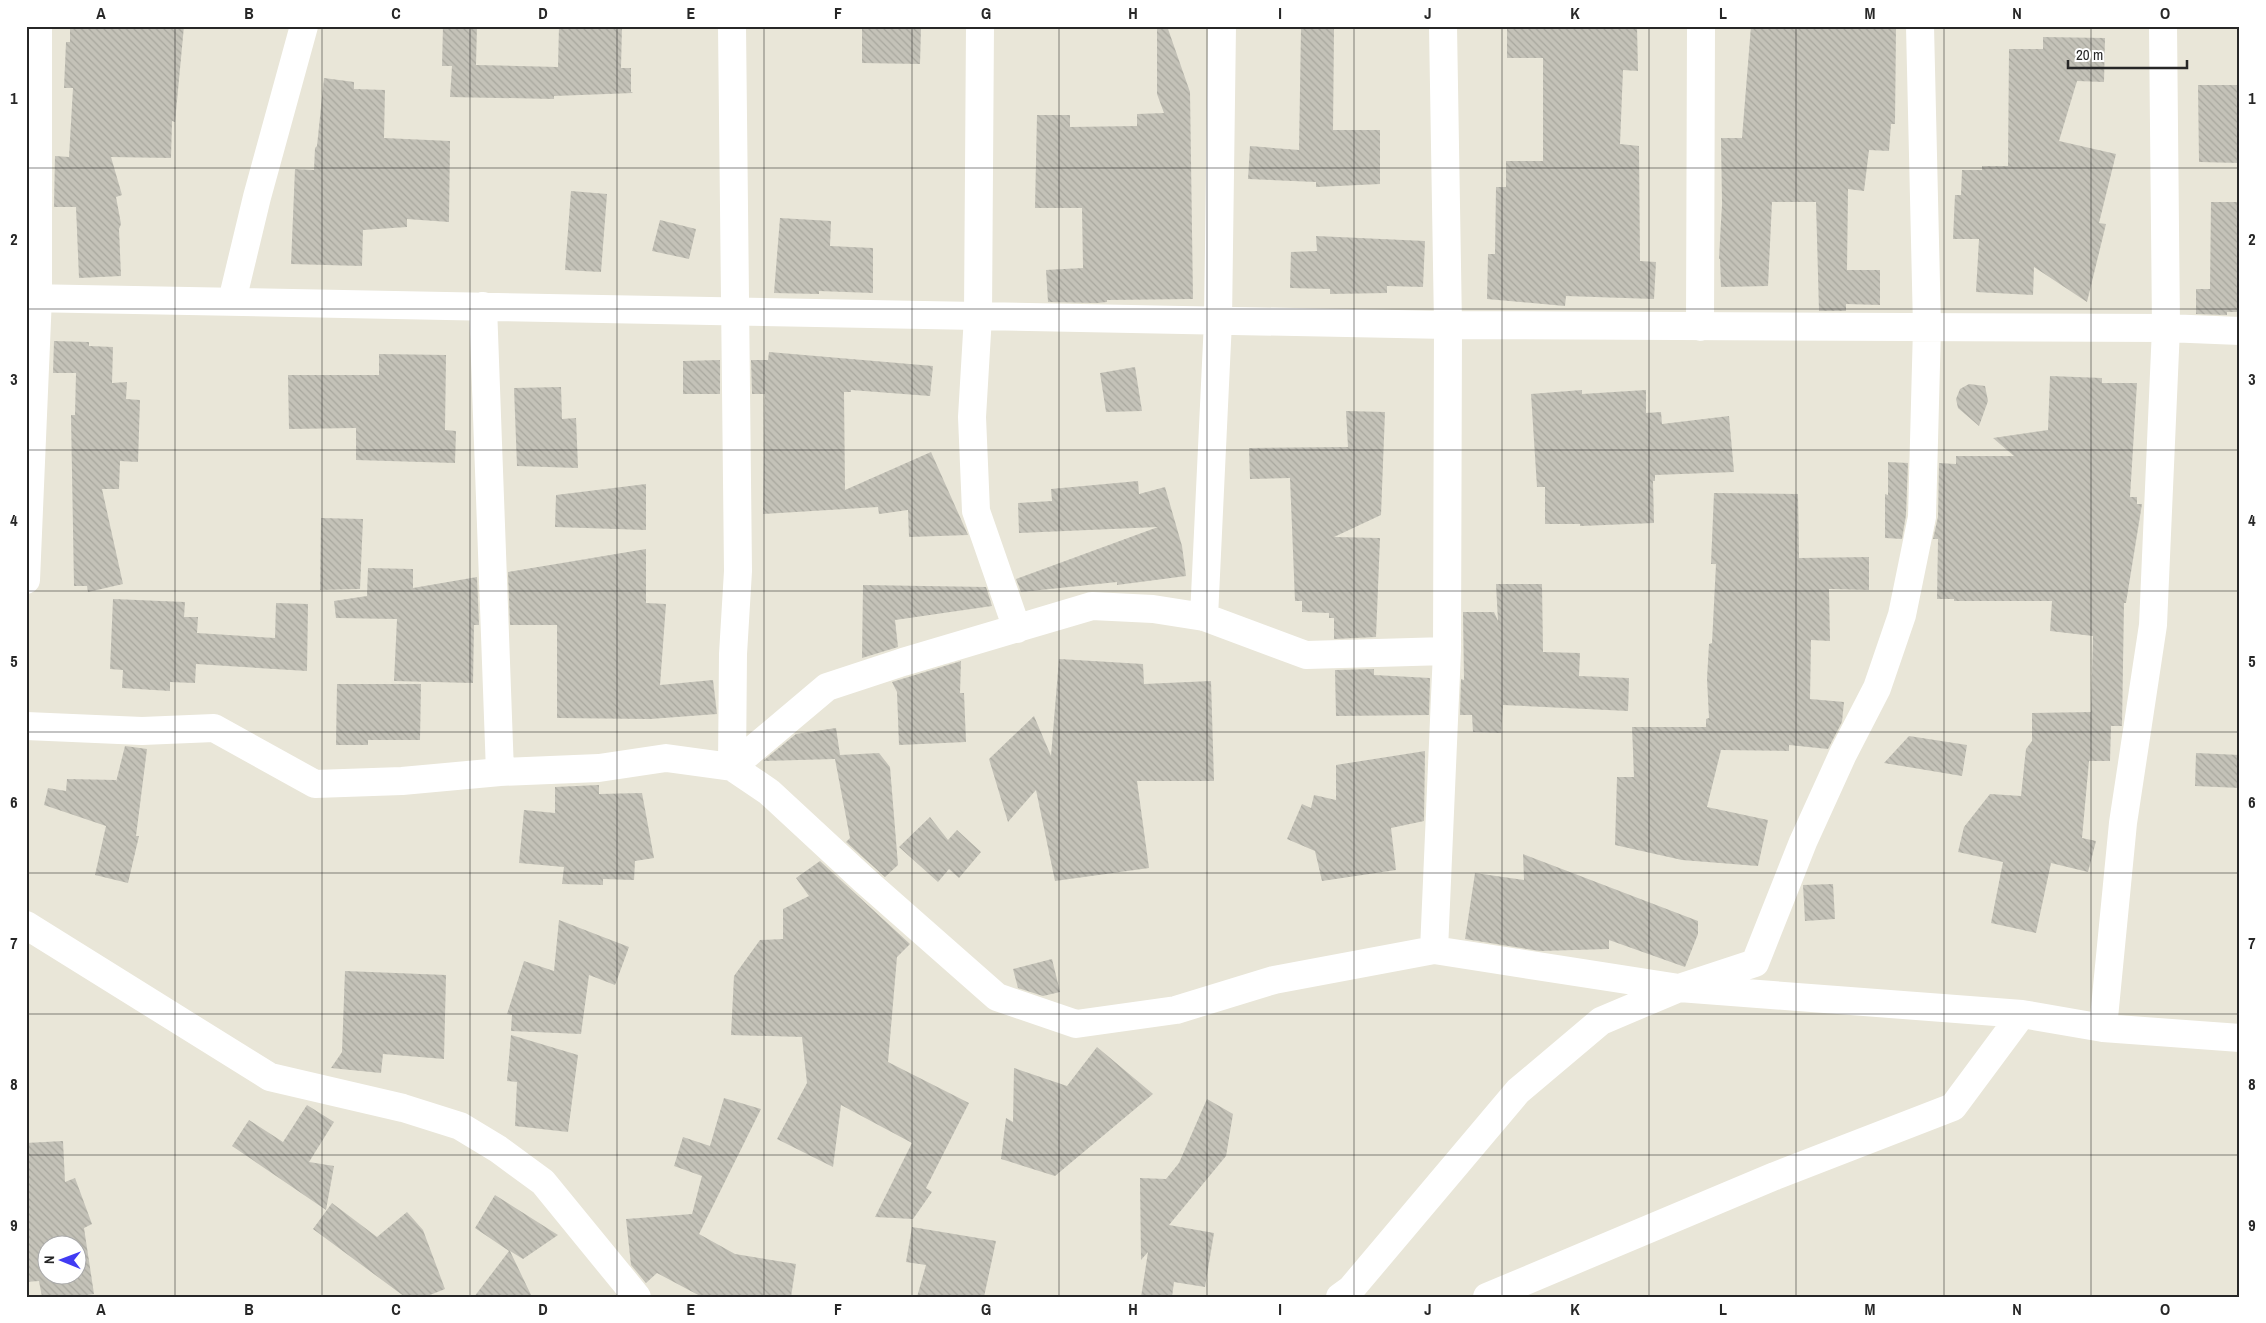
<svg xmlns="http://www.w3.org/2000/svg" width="2266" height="1323" viewBox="0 0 2266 1323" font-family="'Archivo Narrow',sans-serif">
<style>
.building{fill:url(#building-back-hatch);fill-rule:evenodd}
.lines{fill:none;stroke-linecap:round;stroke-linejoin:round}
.minor{stroke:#fff;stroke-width:28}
.grid{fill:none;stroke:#272727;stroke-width:1;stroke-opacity:0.55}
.neatline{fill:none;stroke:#272727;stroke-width:2}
.grid-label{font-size:16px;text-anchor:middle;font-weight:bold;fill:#272727}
</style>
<defs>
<pattern id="building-back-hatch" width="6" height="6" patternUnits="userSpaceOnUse" patternTransform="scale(1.25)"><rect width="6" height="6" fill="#c4c2b8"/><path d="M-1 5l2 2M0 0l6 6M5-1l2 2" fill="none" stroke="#a8a79e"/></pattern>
</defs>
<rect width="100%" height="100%" fill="#e9e6d8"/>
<path class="building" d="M70,26H184L175,122L172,121L171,158L111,157L122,195L116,197L121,224L119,229L121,276L79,278L76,207H54L55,156L69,157L73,88H64L66,42H70Z
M443,26H477L476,65L558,67L559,26H622L621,68H631V92L633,93L554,96V99L450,97L452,66H442Z
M862,26L921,28L920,64L862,63Z
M1157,26H1167L1190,92L1193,299L1107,300V302L1097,303L1048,302L1046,270L1083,268L1082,208H1035L1037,115H1070V127L1137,126V114L1164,113L1157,94Z
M1507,26H1637L1638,71L1623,70L1620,144L1639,146L1640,261L1656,262L1654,299L1566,296L1565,306L1487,299L1488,254H1495L1496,187H1506V161H1543V58H1507Z
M1751,26H1896L1895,124H1891L1889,151L1869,150L1864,191L1848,189L1847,270H1880V305L1846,304V311H1819L1816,202H1772L1768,286L1721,287L1720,259H1719L1722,204L1721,138H1742Z
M1301,28L1334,29L1333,130H1380V184L1316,187V182L1248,179L1250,146L1299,150Z
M2043,37L2105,38L2104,82L2077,81L2059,141L2116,154L2099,223L2106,224L2087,302L2034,267L2033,295L1976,292L1979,239H1953L1955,195H1961L1962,170H1982V166H2008L2009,49H2043Z
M324,78L354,82V89L385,90L384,138L450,141L449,222L407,219V227L363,230L362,266L291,264L295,169L314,170L315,148L317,146Z
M2198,85H2240V163L2199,162Z
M571,191L607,194L601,272L565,270Z
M2211,202H2240V312H2227V315L2196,314V289H2210Z
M780,218L831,221L830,246L873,248V293L819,291V294L774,293Z
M660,220L696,229L689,259L652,251Z
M1316,236L1425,241L1423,287L1387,286V293L1330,294V289L1290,288L1291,252L1317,251Z
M54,341L89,342V346L113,347L112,383L127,382L126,399L140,400L138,462L120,461L119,489H102L123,584L88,592L87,586H74L71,415H75L76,373H53Z
M769,352L933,366L930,396L851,390V392H844L845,490L931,452L968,535L909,537L908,510L879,514L878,507L763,514L765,394H752L751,360H768Z
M379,354L446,355L445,430L456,431L455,463L356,460V428L289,429L288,375H379Z
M720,360V394H683V361Z
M1135,367L1142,411L1106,412L1100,373Z
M2050,376L2102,378V383H2137L2130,497H2137V504H2142L2126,603H2124L2122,726H2111L2110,761H2089L2082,838L2096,841L2088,872L2051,863L2036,933L1991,923L2003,862L1958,852L1964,827L1990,794L2021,796L2026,749L2032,741V713L2091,712L2093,636L2050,631L2052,601H1954V599H1937L1938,539H1933L1938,517L1939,463L1956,464V456H2014L1993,438L2048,430Z
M1969,384L1985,386L1988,401L1979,426L1958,408L1956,399L1960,389Z
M561,387L562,419L576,418L578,468L517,466L514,388Z
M1582,390V394L1646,390V413L1661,412L1662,424L1729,416L1734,472L1655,475V481H1653L1654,523L1580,526V524H1545V487H1537L1531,394Z
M1346,411L1385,412L1381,515L1334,537L1380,538L1376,637L1334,639V618H1329V613L1302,612V601H1295L1290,478L1250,479L1249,448L1348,447Z
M1888,462L1908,463L1906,515L1902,539L1885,538V494L1888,495Z
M1138,481L1139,494L1165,487L1182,546L1186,576L1117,585V582L1021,592L1016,579L1158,527L1019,533L1018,503L1052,501L1051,489Z
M646,484V530L555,527L556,495Z
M1714,493L1798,494L1799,558L1869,557V590L1829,589L1830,641L1811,640L1810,699L1844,702L1842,722L1828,749L1789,745V751L1721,750L1707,807L1768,820L1758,866L1682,860L1615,845L1617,777H1634L1632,727H1706V719L1709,718L1707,679L1709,644L1712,643L1716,564H1711Z
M321,518L363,519L360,589L320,590Z
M646,549V603L666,604L660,685L713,680L717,714L650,719L557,718V625H510L508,572Z
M368,568L413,569V588L477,577L479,625H474L473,683L394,681L397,619L336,618L334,601L367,596Z
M1496,584H1542L1543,652L1580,653L1579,676L1629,678L1628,711L1503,705L1501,733L1473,732L1472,715H1460L1461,679L1464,680L1463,612H1494L1498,621Z
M863,585L986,587L992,606L895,620L898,647L862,658Z
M113,599L185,602L184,617H198L197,633L275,638L276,603L308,604L307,671L196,664L195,683L170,682V691L122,688L123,670L110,669Z
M1059,659L1143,664L1144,684L1211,681L1214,781H1137L1149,868L1055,881L1036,790L1008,822L989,759L1034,716L1051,756Z
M961,661L960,693H964L966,742L899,745L897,692L892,682Z
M1374,669V675L1430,678L1429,715L1336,716L1335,670Z
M337,684H421L420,740H368V745H336Z
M836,728L840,755L879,753L890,767L898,865L885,877L846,842L850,838L835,759L763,761L796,734Z
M1909,736L1967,745L1962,776L1884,763Z
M125,746L147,749L136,836H139L128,883L95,875L106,826L44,805L48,788L66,791L67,779L116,780V782Z
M1425,751L1424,821L1391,828L1396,870L1322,881L1315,851L1287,839L1302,804L1311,808L1314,795L1336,800V765Z
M2196,753L2240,755V788L2195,786Z
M599,785V794L642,793L654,858L635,861L634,880L603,879V885L562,884L564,867L519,863L524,810L555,813V787Z
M930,817L948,840L957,830L981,852L959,878L949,869L938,882L899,847Z
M1523,854L1698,921V934L1685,967L1609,940V949L1540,951L1465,939L1475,873L1524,880Z
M820,861L910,944L897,957L888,1062L969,1103L926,1188L932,1192L913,1219L875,1217L912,1143L841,1105L833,1167L777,1139L807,1083L802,1037L731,1035L734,976L760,940L783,939V909L809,896L796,878Z
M1833,884L1835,919L1805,921L1803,885Z
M559,920L629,947L615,985L589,975L581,1034L511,1031L512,1015L507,1014L524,961L554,971Z
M1052,959L1060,992L1043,996L1018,988L1013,969Z
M345,971L446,975L444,1059L383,1054L381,1073L331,1068L342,1052Z
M511,1035L578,1055L568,1132L515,1126L517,1082L507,1081Z
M1097,1047L1153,1094L1055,1176L1001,1159L1006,1118L1013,1122L1014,1068L1067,1086Z
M724,1098L761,1109L699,1234L735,1254L796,1264L791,1297H702L657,1273L646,1283L631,1265L626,1219L692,1214L702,1176L674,1166L683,1137L710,1146Z
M1207,1099L1233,1114L1226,1156L1169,1225L1214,1233L1205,1287L1174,1282L1172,1297H1141L1148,1252L1141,1260L1140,1178L1166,1179L1179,1163Z
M307,1105L334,1122L309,1162L334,1166L326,1210L232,1146L249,1120L283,1142Z
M63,1141L65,1182L75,1178L92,1224L84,1228L94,1294L73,1297H42L39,1281L26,1282V1143ZM48,1246H78V1276H48Z
M495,1195L558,1235L523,1259L510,1251L532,1297H474L509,1251L475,1228Z
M332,1203L377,1237L407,1212L423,1230L445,1289L425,1297H405L313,1229Z
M912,1227L996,1241L984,1297H917L926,1265L906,1262Z"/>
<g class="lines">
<path class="minor" d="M732,26L738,571L733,654L732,767L769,792L863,879L997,997L1076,1024L1176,1010L1274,980L1434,950L1679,988L1755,963L1803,842L1843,754L1877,688L1902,615L1922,517L1927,327L1920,26
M980,26L978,316L972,417L976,511L1017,629
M26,298L1448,325L2166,328L2240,331
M232,301L257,197L304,26
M483,306L500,772
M1700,327L1701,26
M26,580L38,297V26
M1204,617L1218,321L1222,26
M26,726L142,731L214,728L315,784L402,781L500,772L599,768L666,758L732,767L827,687L903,662L1092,606L1153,609L1204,617L1306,655L1447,651
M26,925L270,1077L403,1108L460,1126L498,1149L543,1182L637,1297
M1434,950L1447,651L1448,325L1443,26
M2103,1028L2123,823L2153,625L2166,328L2163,26
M1340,1297L1351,1289L1518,1091L1601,1021L1679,988L2022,1014L2103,1028L2240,1038
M1487,1297L1775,1176L1953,1107L2022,1014"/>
</g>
<path class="grid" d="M175,26V1297M322,26V1297M470,26V1297M617,26V1297M764,26V1297M912,26V1297M1059,26V1297M1207,26V1297M1354,26V1297M1502,26V1297M1649,26V1297M1796,26V1297M1944,26V1297M2091,26V1297M26,168H2240M26,309H2240M26,450H2240M26,591H2240M26,732H2240M26,873H2240M26,1014H2240M26,1155H2240"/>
<rect width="2266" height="1323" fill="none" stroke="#ffffff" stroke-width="55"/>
<g transform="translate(62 1260) rotate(271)"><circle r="24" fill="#ffffff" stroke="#a9a9a9"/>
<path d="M0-4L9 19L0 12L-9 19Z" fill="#413bf3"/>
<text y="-8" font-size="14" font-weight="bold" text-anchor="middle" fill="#272727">N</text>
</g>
<path d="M2068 60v8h119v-8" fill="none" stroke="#272727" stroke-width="2.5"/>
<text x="2076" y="60" font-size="15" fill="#272727" stroke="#ffffff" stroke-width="4" paint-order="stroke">20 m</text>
<rect x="28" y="28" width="2210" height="1268" class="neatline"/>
<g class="grid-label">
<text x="101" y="19">A</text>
<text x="249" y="19">B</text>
<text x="396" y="19">C</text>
<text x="543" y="19">D</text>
<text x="691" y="19">E</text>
<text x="838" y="19">F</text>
<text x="986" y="19">G</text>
<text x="1133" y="19">H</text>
<text x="1280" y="19">I</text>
<text x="1428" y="19">J</text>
<text x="1575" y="19">K</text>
<text x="1723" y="19">L</text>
<text x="1870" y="19">M</text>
<text x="2017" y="19">N</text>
<text x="2165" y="19">O</text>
<text x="14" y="104">1</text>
<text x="2252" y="104">1</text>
<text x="14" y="245">2</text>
<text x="2252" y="245">2</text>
<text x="14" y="385">3</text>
<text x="2252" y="385">3</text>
<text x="14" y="526">4</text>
<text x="2252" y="526">4</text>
<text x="14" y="667">5</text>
<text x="2252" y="667">5</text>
<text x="14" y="808">6</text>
<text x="2252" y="808">6</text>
<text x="14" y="949">7</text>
<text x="2252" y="949">7</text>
<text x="14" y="1090">8</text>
<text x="2252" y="1090">8</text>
<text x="14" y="1231">9</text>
<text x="2252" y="1231">9</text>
<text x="101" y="1315">A</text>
<text x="249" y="1315">B</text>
<text x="396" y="1315">C</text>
<text x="543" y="1315">D</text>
<text x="691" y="1315">E</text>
<text x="838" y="1315">F</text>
<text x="986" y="1315">G</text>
<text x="1133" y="1315">H</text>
<text x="1280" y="1315">I</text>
<text x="1428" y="1315">J</text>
<text x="1575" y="1315">K</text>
<text x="1723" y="1315">L</text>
<text x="1870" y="1315">M</text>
<text x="2017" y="1315">N</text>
<text x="2165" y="1315">O</text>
</g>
</svg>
